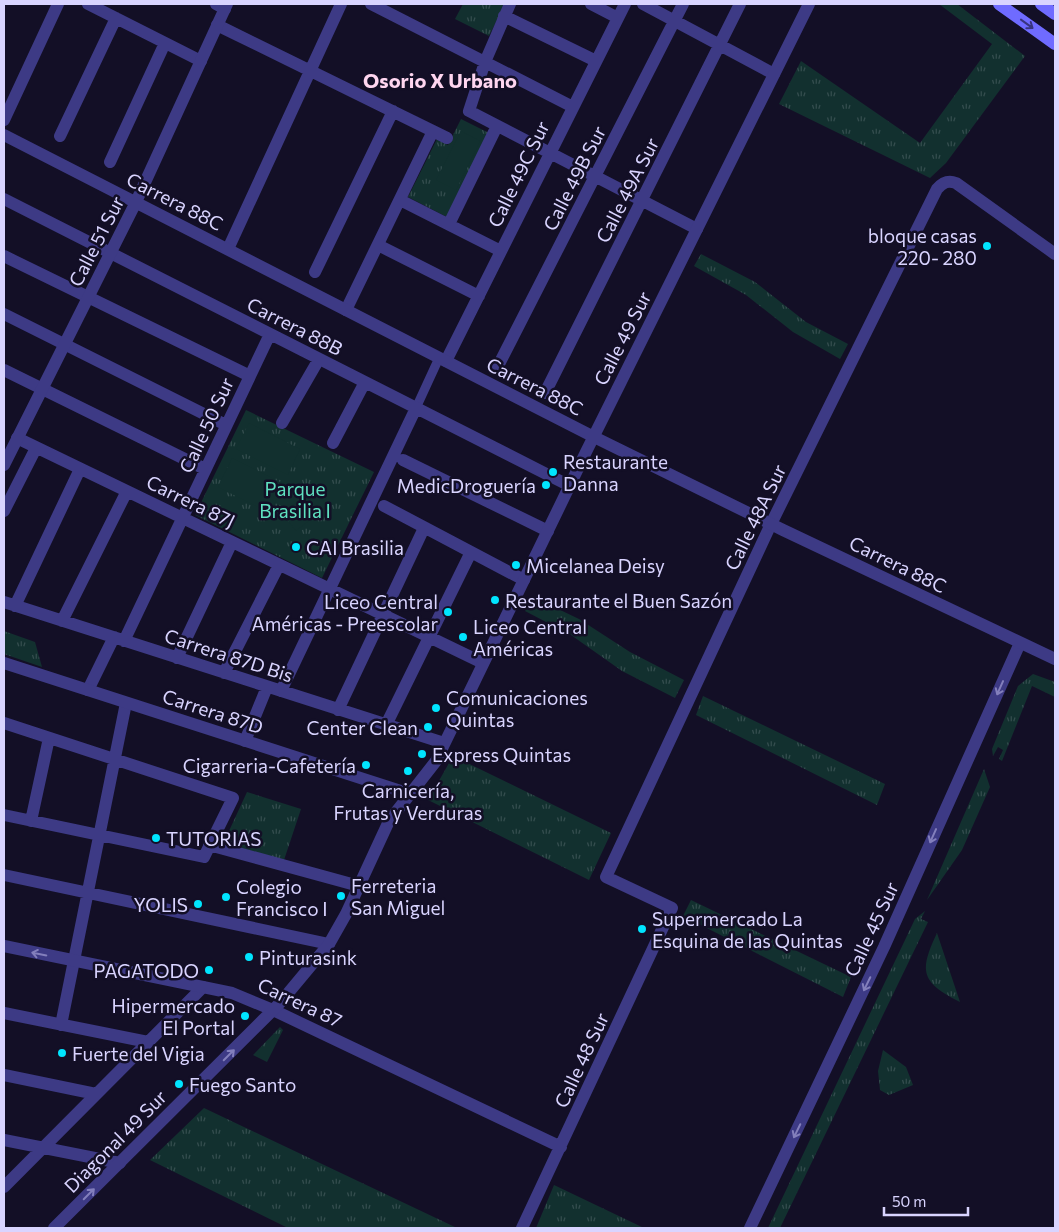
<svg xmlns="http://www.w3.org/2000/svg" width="1059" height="1232" viewBox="0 0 1059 1232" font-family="Commissioner,sans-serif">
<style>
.grass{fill:url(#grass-tufts)}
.pitch{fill:#12302f}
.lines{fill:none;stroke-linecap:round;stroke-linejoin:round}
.pedestrian{stroke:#3d3a85;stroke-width:9}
.minor{stroke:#3d3a85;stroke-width:12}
.tertiary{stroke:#3d3a85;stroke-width:12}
.secondary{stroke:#6f6bff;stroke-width:12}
.oneway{stroke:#38347d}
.oneway2{stroke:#837fbc}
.poi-dot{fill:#00e5ff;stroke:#130f26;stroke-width:2}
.labels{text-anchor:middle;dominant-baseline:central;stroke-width:5;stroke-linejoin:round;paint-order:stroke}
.street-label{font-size:19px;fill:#d9d4ff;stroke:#130f26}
.poi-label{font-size:19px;fill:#d9d4ff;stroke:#130f26;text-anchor:start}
.park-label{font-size:19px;fill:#5fe0c0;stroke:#130f26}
.neighbourhood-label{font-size:20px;font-weight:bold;fill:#ffd6f0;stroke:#130f26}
</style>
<defs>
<pattern id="grass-tufts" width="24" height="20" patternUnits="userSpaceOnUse" patternTransform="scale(1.25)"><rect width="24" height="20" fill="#12302f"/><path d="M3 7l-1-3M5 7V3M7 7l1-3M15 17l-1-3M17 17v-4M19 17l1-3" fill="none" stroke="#344d4e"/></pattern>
</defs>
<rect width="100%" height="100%" fill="#130f26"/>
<path class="grass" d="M463,4H505L489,36L455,19Z
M939,4H957L1025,56L946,163L930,178L779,104L801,61L920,143L992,44Z
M461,119L489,133L447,217L408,197L437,139L448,145Z
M701,254L755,282L806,322L848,344L840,359L793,332L746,295L694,266Z
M246,410L374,472L322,578L195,515Z
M533,597L579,619L630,652L684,680L675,698L622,671L571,635L525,611Z
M4,631L35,642L42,667L4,654Z
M1033,674L1055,682V697L1032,686L1002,761L999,759L1003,750L998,747L993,756L992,749L1018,686Z
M703,696L885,784L877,805L696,715Z
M453,756L611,833L589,880L424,798L436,786Z
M984,769L990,787L962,850L927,900Z
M247,792L301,809L284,860L223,844Z
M691,900L851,977L843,997L683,916Z
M925,911L921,919L928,922L780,1228H768L915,919Z
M937,933L960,1002C922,982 918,973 937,933Z
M280,1027L283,1030L267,1062L253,1055Z
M883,1050L906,1067L913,1085L889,1095L880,1090L878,1071Z
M204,1108L457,1228H288L150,1160Z
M554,1185L644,1228H536Z"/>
<path class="pitch" d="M461,131L480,141L456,190L436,180Z
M249,423L300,449L288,475L236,449Z
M232,458L284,484L270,513L218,487Z
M314,489L327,506L296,531L282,513Z"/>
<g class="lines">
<path class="pedestrian" d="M416,408L439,358"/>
<path class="minor" d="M88,4L201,61
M216,4L225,9
M371,4L573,107
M510,4L485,62L469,111L697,229
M591,4L618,18
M643,4L774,74
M504,16L596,61
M217,25L447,138
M4,120L58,4
M60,136L116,18
M110,162L165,43
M4,199L570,486
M400,200L501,251
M449,224L497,126
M378,245L479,296
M228,249L341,4
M4,256L250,376
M315,272L393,111
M346,310L433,131
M4,314L226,425
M446,361L625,4
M497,368L683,4
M4,370L205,469
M545,393L740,4
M282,423L319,359
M17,438L483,663
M333,443L365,382
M403,460L548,531
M384,506L524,580
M4,511L36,448
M4,602L444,743
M15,606L80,469
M62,621L127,491
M124,641L270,334
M177,658L232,542
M224,673L279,565
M88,690L114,637
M281,691L416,408
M338,710L424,528
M4,723L233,798L204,857L4,815
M386,725L471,552
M245,741L267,687
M31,821L49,738
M209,845L359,886
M4,875L329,944
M273,1010L561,1147
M4,1013L148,1042
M61,1025L126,703
M4,1075L96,1094
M4,1140L120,1163
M4,1187L203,987
M522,1228L672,908L606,877L771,524L937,189C943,182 948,180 956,183L1055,254
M750,1228L884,947L1020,643"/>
<path class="tertiary" d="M4,135L594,437L783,530L1055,659
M4,465L136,202L227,4
M4,663L410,794
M4,946L232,993L273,1010
M54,1228L279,1004L329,944L346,914L389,821L436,761L586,452L809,4"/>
<path class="secondary" d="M999,4L1055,44
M1041,4L1055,14"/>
</g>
<defs><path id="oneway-shaft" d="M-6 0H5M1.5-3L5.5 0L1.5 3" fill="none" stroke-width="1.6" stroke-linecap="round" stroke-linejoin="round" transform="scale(1.25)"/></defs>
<use class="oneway" href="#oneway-shaft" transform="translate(1027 24) rotate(36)"/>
<g class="oneway2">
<use href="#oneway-shaft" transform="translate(1000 688) rotate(114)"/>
<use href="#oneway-shaft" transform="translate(933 836) rotate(114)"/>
<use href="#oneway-shaft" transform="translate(39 954) rotate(-169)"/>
<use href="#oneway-shaft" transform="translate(867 984) rotate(116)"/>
<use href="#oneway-shaft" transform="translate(229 1055) rotate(-45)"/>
<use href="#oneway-shaft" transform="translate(797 1131) rotate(116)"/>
<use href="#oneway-shaft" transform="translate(89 1194) rotate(-45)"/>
</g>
<g class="poi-dot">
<circle cx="987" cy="246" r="5"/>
<circle cx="553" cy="472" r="5"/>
<circle cx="546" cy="485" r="5"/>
<circle cx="296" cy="547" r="5"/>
<circle cx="516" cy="565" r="5"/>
<circle cx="495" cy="600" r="5"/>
<circle cx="448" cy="612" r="5"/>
<circle cx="463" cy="637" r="5"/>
<circle cx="436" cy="708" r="5"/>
<circle cx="428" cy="727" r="5"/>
<circle cx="422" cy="754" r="5"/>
<circle cx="366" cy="765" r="5"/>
<circle cx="408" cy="771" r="5"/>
<circle cx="156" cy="838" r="5"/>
<circle cx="341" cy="896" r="5"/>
<circle cx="226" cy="897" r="5"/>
<circle cx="198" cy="904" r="5"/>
<circle cx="642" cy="929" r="5"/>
<circle cx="249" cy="957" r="5"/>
<circle cx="209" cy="970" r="5"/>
<circle cx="245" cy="1016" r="5"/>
<circle cx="62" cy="1053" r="5"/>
<circle cx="179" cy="1084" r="5"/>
</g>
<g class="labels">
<g class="street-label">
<text transform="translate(518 174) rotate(-64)">Calle 49C Sur</text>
<text transform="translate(574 178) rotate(-63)">Calle 49B Sur</text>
<text transform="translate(627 190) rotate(-63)">Calle 49A Sur</text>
<text transform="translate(175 201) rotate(27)">Carrera 88C</text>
<text transform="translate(96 241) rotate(-63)">Calle 51 Sur</text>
<text transform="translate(295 326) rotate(27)">Carrera 88B</text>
<text transform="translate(622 338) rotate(-63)">Calle 49 Sur</text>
<text transform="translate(535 386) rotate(27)">Carrera 88C</text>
<text transform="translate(206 425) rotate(-65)">Calle 50 Sur</text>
<text transform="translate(191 501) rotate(26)">Carrera 87J</text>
<text transform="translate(755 517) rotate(-64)">Calle 48A Sur</text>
<text transform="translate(898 564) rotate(26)">Carrera 88C</text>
<text transform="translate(229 655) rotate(18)">Carrera 87D Bis</text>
<text transform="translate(213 711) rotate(18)">Carrera 87D</text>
<text transform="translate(871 929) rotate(-65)">Calle 45 Sur</text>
<text transform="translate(300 1002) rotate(25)">Carrera 87</text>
<text transform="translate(581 1060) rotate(-65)">Calle 48 Sur</text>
<text transform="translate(115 1141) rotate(-45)">Diagonal 49 Sur</text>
</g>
<g class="poi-label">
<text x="977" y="235" text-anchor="end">bloque casas<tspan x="977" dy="22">220- 280</tspan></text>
<text x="563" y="461">Restaurante<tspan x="563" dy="22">Danna</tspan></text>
<text x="536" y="485" text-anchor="end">MedicDroguería</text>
<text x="306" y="547">CAI Brasilia</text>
<text x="526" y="565">Micelanea Deisy</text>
<text x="505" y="600">Restaurante el Buen Sazón</text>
<text x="438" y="601" text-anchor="end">Liceo Central<tspan x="438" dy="22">Américas - Preescolar</tspan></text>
<text x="473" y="626">Liceo Central<tspan x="473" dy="22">Américas</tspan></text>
<text x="446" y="697">Comunicaciones<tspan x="446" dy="22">Quintas</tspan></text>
<text x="418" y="727" text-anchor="end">Center Clean</text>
<text x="432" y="754">Express Quintas</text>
<text x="356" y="765" text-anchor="end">Cigarreria-Cafetería</text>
<text x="408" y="790" text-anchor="middle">Carnicería,<tspan x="408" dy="22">Frutas y Verduras</tspan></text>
<text x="166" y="838">TUTORIAS</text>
<text x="351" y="885">Ferreteria<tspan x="351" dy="22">San Miguel</tspan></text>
<text x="236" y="886">Colegio<tspan x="236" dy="22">Francisco I</tspan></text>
<text x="188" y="904" text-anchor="end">YOLIS</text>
<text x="652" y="918">Supermercado La<tspan x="652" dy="22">Esquina de las Quintas</tspan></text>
<text x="259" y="957">Pinturasink</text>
<text x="199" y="970" text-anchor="end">PAGATODO</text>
<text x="235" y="1005" text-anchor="end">Hipermercado<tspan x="235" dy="22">El Portal</tspan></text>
<text x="72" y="1053">Fuerte del Vigia</text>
<text x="189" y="1084">Fuego Santo</text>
</g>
<g class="park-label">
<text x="295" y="488">Parque<tspan x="295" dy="22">Brasilia I</tspan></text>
</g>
<g class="neighbourhood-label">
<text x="440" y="80">Osorio X Urbano</text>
</g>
</g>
<rect width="1059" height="1232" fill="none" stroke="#d9d4ff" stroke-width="10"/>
<path d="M884 1207v8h84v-8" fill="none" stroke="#d9d4ff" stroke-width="2.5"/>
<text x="892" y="1207" font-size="15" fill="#d9d4ff" stroke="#130f26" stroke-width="4" paint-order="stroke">50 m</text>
</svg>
